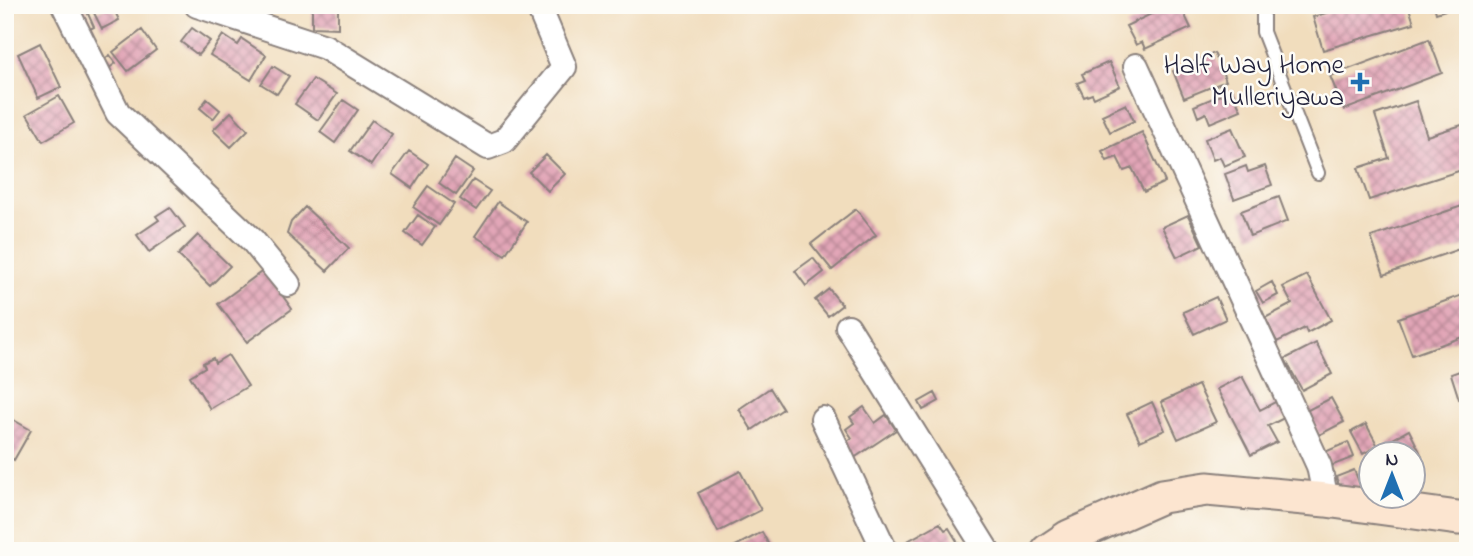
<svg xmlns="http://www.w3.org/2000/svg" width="1473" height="556" viewBox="0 0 1473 556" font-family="'Indie Flower',sans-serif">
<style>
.building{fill:url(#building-cross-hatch)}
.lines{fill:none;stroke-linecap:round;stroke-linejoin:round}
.lane-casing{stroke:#8a807c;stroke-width:16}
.street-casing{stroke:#8a807c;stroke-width:28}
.secondary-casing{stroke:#8a807c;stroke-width:37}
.lane{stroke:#fff;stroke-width:12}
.street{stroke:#fff;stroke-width:24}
.secondary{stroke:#fce5d0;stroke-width:33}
.poi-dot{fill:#1f6fb2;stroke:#fdfcf7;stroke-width:2.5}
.labels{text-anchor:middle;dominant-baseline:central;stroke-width:5;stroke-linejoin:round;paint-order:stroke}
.poi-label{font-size:28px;fill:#22223b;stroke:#fdfcf7;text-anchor:end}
</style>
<defs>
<pattern id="building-cross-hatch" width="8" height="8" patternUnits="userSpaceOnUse" patternTransform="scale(1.75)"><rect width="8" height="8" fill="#e2a6b7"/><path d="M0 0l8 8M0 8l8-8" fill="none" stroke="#b78796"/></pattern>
</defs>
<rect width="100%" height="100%" fill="#fdfcf7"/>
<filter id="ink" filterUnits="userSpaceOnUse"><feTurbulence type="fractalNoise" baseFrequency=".0143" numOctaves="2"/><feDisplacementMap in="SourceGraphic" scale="14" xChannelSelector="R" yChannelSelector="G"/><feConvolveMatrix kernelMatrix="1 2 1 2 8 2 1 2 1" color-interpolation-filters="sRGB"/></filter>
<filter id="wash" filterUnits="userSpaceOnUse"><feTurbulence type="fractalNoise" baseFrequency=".00686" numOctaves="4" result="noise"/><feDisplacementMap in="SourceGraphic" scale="28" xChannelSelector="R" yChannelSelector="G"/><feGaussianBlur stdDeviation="1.57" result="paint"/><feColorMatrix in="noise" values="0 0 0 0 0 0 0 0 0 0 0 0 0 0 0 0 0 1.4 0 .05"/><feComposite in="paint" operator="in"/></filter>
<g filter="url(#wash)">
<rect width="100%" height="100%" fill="#f1ddbd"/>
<g id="blocks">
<path class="building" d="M75,5H84L94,27L82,33Z
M110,5H112L119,20L102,29L94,13Z
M258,5H278V10H258Z
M312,5H338V28L312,27Z
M1170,5H1180L1191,28L1145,49L1142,42L1136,45L1126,26Z
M1330,5H1408L1414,23L1323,50L1313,17L1332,11Z
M1434,5H1458V6L1436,13Z
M192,28L210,41L198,55L181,42Z
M142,30L156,50L128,71L113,52Z
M223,35L238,45L242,39L266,55L251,80L210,55Z
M1429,39L1442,73L1344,110L1330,76Z
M40,43L61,87L38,98L18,54Z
M1214,53L1226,81L1184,98L1173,71Z
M110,55L116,63L105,71L99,63Z
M1109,62L1120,86L1094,98L1092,94L1084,97L1077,83L1085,80L1082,74Z
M273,66L289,76L277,94L261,84Z
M313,79L337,94L318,120L295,104Z
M1232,90L1241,110L1210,123L1206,113L1198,117L1194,106Z
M59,96L74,123L43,141L27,114Z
M207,99L220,110L213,119L200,108Z
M343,100L358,110L335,143L320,132Z
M1416,101L1427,136L1465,124L1468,131V168L1369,200L1358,168L1389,158L1375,115Z
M1126,104L1134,121L1110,132L1102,115Z
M231,112L248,130L231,147L213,130Z
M372,120L392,134L371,165L350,151Z
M1232,128L1245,157L1224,166L1220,157L1213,160L1205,139Z
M1142,132L1165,182L1144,192L1132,168L1124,171L1117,157L1107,161L1102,151Z
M409,151L428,164L412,188L392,174Z
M546,155L565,174L548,191L529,172Z
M455,159L473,171L456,195L439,183Z
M1246,166L1248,172L1265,166L1272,185L1234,199L1225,174Z
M473,180L490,191L476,210L460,199Z
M428,186L454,204L439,225L413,207Z
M1279,197L1288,221L1250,236L1241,211Z
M498,202L527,222L505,255L475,236Z
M1468,204V246L1384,275L1371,237Z
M170,207L185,227L149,252L137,235L159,220L156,216Z
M305,207L349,248L327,271L287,234L291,222Z
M856,209L876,235L832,270L811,244Z
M418,215L435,227L422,245L405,233Z
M1188,215L1202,245L1177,257L1162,227Z
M198,235L230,266L210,286L178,255Z
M813,258L824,272L806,286L795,271Z
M264,270L292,309L247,342L218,304Z
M1307,275L1331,320L1307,333L1305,328L1277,342L1265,318L1292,304L1283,287Z
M1272,282L1278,295L1263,303L1256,291Z
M829,289L842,305L828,316L815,300Z
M1468,293V335L1412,355L1398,318Z
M1216,297L1226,319L1194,334L1183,312Z
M1316,343L1332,374L1302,390L1285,359Z
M228,355L248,386L210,409L190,376L205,367L203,363L213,358L215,363Z
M1468,368V396L1459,399L1451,374Z
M1242,376L1260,410L1279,400L1288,416L1268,426L1277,442L1251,455L1217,389Z
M1198,385L1216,422L1178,439L1161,402Z
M770,388L783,409L752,430L739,409Z
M935,393L939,401L923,410L919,402Z
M1331,398L1344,422L1319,435L1306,411Z
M1152,402L1165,430L1140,441L1127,414Z
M864,407L875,423L886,415L896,430L854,458L844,443L852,438L846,429L854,423L850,417Z
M5,415L31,430L14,460L5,454Z
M1366,424L1378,446L1363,454L1351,432Z
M1409,430L1422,456L1414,461V454H1392L1386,443Z
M1348,442L1354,457L1331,466L1325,452Z
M1354,470L1361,486L1342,493L1336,477Z
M740,471L761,510L718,532L698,493Z
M1463,474L1468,475V499L1461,498Z
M940,523L945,530L949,528L963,551H899L897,547Z
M762,532L772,551H726Z"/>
</g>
</g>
<g filter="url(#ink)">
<use href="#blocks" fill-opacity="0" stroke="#8a807c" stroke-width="2"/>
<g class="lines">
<defs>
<path id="lane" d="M1263,5V32L1318,173"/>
<path id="street" d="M64,5L118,113L253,241L288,284
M197,5L325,47L488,147L504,141L564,67L538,5
M1136,66L1319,466L1326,500
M848,327L987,551
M823,419L885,551"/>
<path id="secondary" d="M1048,551L1069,537L1162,496L1207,489L1326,500L1458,518H1468"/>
</defs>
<use href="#lane" class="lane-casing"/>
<use href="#street" class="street-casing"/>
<use href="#secondary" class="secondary-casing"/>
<use href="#lane" class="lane"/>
<use href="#street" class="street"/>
<use href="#secondary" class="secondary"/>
</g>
</g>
<path class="poi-dot" d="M1356.5 71.5h7v7h7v7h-7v7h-7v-7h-7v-7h7z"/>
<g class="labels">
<g class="poi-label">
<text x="1344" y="66">Half Way Home<tspan x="1344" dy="32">Mulleriyawa</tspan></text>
</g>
</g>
<rect width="1473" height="556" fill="none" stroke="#fdfcf7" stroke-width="28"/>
<g transform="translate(1392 475)"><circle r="33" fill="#fdfcf7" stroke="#a5a5ac" stroke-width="2"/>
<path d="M0-5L12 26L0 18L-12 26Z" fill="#1f6fb2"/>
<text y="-10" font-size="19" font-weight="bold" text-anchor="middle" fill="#22223b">N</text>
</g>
</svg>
